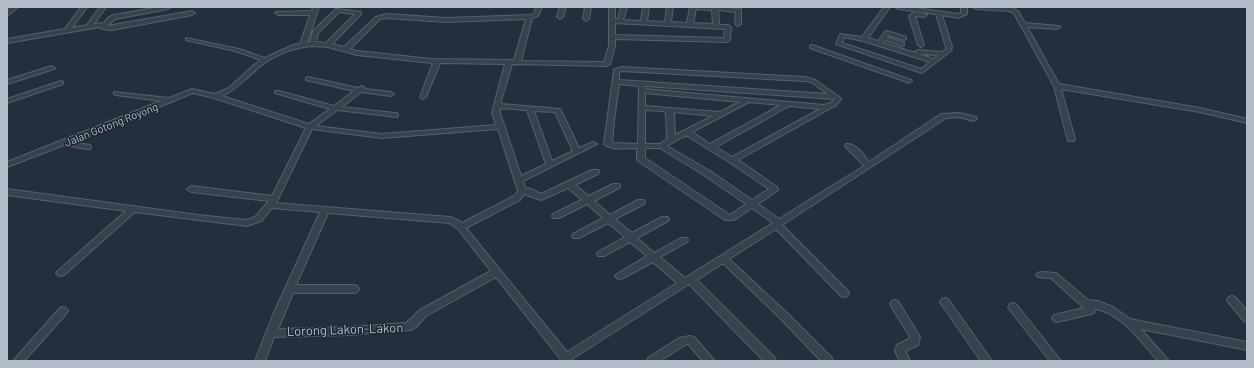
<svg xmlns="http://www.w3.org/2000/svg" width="1254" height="368" viewBox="0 0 1254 368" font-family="Barlow,sans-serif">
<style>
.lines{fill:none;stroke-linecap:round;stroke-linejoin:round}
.minor-casing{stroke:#565f6c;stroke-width:2}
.minor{fill:#38414e;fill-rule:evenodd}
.labels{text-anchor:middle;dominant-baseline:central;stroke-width:3;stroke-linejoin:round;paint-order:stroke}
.street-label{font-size:11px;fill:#b4bcc9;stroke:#1d2633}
.near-street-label{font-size:13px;fill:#b4bcc9;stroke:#1d2633}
</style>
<rect width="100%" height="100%" fill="#242f3e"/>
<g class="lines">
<defs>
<path id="minor" d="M7,7H16L17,8L7,16V11L9,9H7Z
M81,7H87L72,28L87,25L100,7H106L94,24L104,23L109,17L114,15L159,7H171L168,9L115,19L107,26L192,11L195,13L192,15L112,30L102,29L100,27L7,43V39L65,29Z
M313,7H319L307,43L310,42L313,31L336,9L361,12V14L332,44L344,47L376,17L387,14L446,18L529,15L534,14L536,7H542L538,16L532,18L521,61L604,62L609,46V7H615V19H618L621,7H627L623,20L641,21L643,7H649L647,21L665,22L667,7H673L671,22L687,23L690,7H720L741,9V24L738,26L735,24L736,12L718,10L719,25H728L731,27L730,40L727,42L615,39V46L610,64L607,66L512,64L501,101V104L560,109L579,148L593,142L597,144L523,181L525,188L531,189L541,194L592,170H598L599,172L598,174L575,185L589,196L613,184H619L620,186L619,188L594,201L610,215L638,200H644L645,202L644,204L615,219L632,233L662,217H668L669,219L668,221L637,238L654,253L681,238H687L688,240L687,242L660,257L685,278L773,223L752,208L734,220H725L638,161L637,159V148C627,148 612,151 604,144L614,70L621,67L805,77L815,80L838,96L841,99L835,106L830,108L829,109L738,160L777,187L778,189L777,191L758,204L779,219L864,166C858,158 851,153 845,146L846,144C856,143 864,155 869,162L941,114L959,113L976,117L977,119L973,121L959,117L946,118L782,225L847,290L849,293L847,296L844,297L841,296L776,229L729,259L788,314L832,358L833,361H821L782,320L723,263L697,280L775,358L776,361H764L689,284L572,359L573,361H562L496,277L426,316L416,327L411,330L349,335L274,337L265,361H255L273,315L320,212L272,208L261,221L247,226L135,212L64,275L61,276L58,275L56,273L58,271L126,211L7,195V189L198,215L247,220L255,217L269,201L191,192L187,189L191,186L272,196L306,128L214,98L193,93L72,142L90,145L91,147L90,149H87L64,145L7,167V162L161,101L116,95L114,94V92L169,98L192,89L215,94L229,88L254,65L261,60L235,51L186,40V38L239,49L265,58L293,45L300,44L310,15H278L275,13L276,12L312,11ZM696,9L712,10L713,24L693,23ZM339,12L355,14L326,43L316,42L318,33ZM387,18L446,22L526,19L514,60L431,59L357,51L350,49L380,19ZM615,23L725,29L724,38L615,35ZM311,46L328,47L357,55L433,63L420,97L423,99L426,97L440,63L505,64L495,101L492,113L496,125L382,134L316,126L337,110L397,117L398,115L397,113H394L342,107L361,92L391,96L394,94L391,92L365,89L364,87L362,86L358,88L308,77L306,78V80L354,91L334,106L279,91H275V93L330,109L309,124L222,96C237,89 244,80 257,69C271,56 292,48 311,46ZM622,71L805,81L811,82L828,94L619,80V72ZM619,84L639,86L638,144L612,143L614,120ZM645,86L834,99L831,103L824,105L645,89ZM645,93L740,102L720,112L645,106ZM749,102L781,105L710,144L692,132ZM789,106L820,109L732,157L716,147ZM500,108L527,110L546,164L521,176L500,113ZM645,110L664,111L666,113L667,139L660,144H645ZM534,111L555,112L573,151L552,161ZM674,112L713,116L675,135ZM312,129L382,138L498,129L518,191L514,196L462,223L458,220L450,217L276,203ZM686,135L729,162L769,189L752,200L710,171L667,146ZM645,148H660L704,175L746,204L730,215L645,158ZM568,188L582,200L553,214L552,216L553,218H559L587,204L603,218L573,234L572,236L573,238H579L608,223L625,237L598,252L597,254L598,256H604L630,242L647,256L617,274L615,276L617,278L620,279L623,278L653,262L677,283L567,352L466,228L520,200L524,194L541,200ZM328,213L449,223L458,229L491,271L420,310L406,323L349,327L278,329L293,293H354L357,292L359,289L357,286L354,285H296Z
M560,7H566L563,17L560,19L557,17Z
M585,7H591L589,19L586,21L583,19Z
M884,7H890L868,38L878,41L885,32L887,31L906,37V39L904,40L888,35L887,37L904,43V45L902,46L885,40L883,43L916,53V51L918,50L942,52L948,48L946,47L936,14L898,9L895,7H909L958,14L961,13V7H967V14L958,18L942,15L952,47L950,48L952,50L922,73L836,44L840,34L862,37ZM844,37L863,41L930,62L921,69L842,43ZM919,54L938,55L934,59Z
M973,7L1012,8L1018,11L1025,23L1059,26L1060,27L1057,29L1027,27L1059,84L1200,108L1247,119V123L1200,112L1061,89L1075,139L1074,141H1068L1054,86L1014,13L1009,11L976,9Z
M914,12L924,13L927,15L924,17L915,16L924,45L921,47L918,45L909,16Z
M812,45L911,80L912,81L909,83L907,82L810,48V46Z
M52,66L55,68L54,69L7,84V80Z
M61,81L63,82V84L7,103V99Z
M1041,272L1056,273L1088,300L1098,301L1113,307L1130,319L1247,342V350L1141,329L1169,361H1158C1141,342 1122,313 1095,309L1094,313L1091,314L1057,322L1054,321L1052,318L1054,315L1084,308L1051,278L1038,277L1036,275L1038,273Z
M1232,296L1235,297L1247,311V322L1244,321L1229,303L1227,300L1229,297Z
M945,298L948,299L992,361H981L942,305L940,302L942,299Z
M895,300L898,301L920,337L918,345L905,351L910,361H900L895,351L897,345L909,339L910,337L890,304L892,301Z
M1013,303L1016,304L1061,361H1050L1010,310L1008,307L1010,304Z
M63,307L66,308L68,311L66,314L24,361H13L60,308Z
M690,336L694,337L715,361H703L688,344L685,345L660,361H647L648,358L679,338Z"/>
</defs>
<use href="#minor" class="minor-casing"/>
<use href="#minor" class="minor"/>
</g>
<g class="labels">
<g class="street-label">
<text transform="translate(111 124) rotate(-22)">Jalan Gotong Royong</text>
</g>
<g class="near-street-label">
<text transform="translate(345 329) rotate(-2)">Lorong Lakon-Lakon</text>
</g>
</g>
<rect width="1254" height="368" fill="none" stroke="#b4bcc9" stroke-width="16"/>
</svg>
